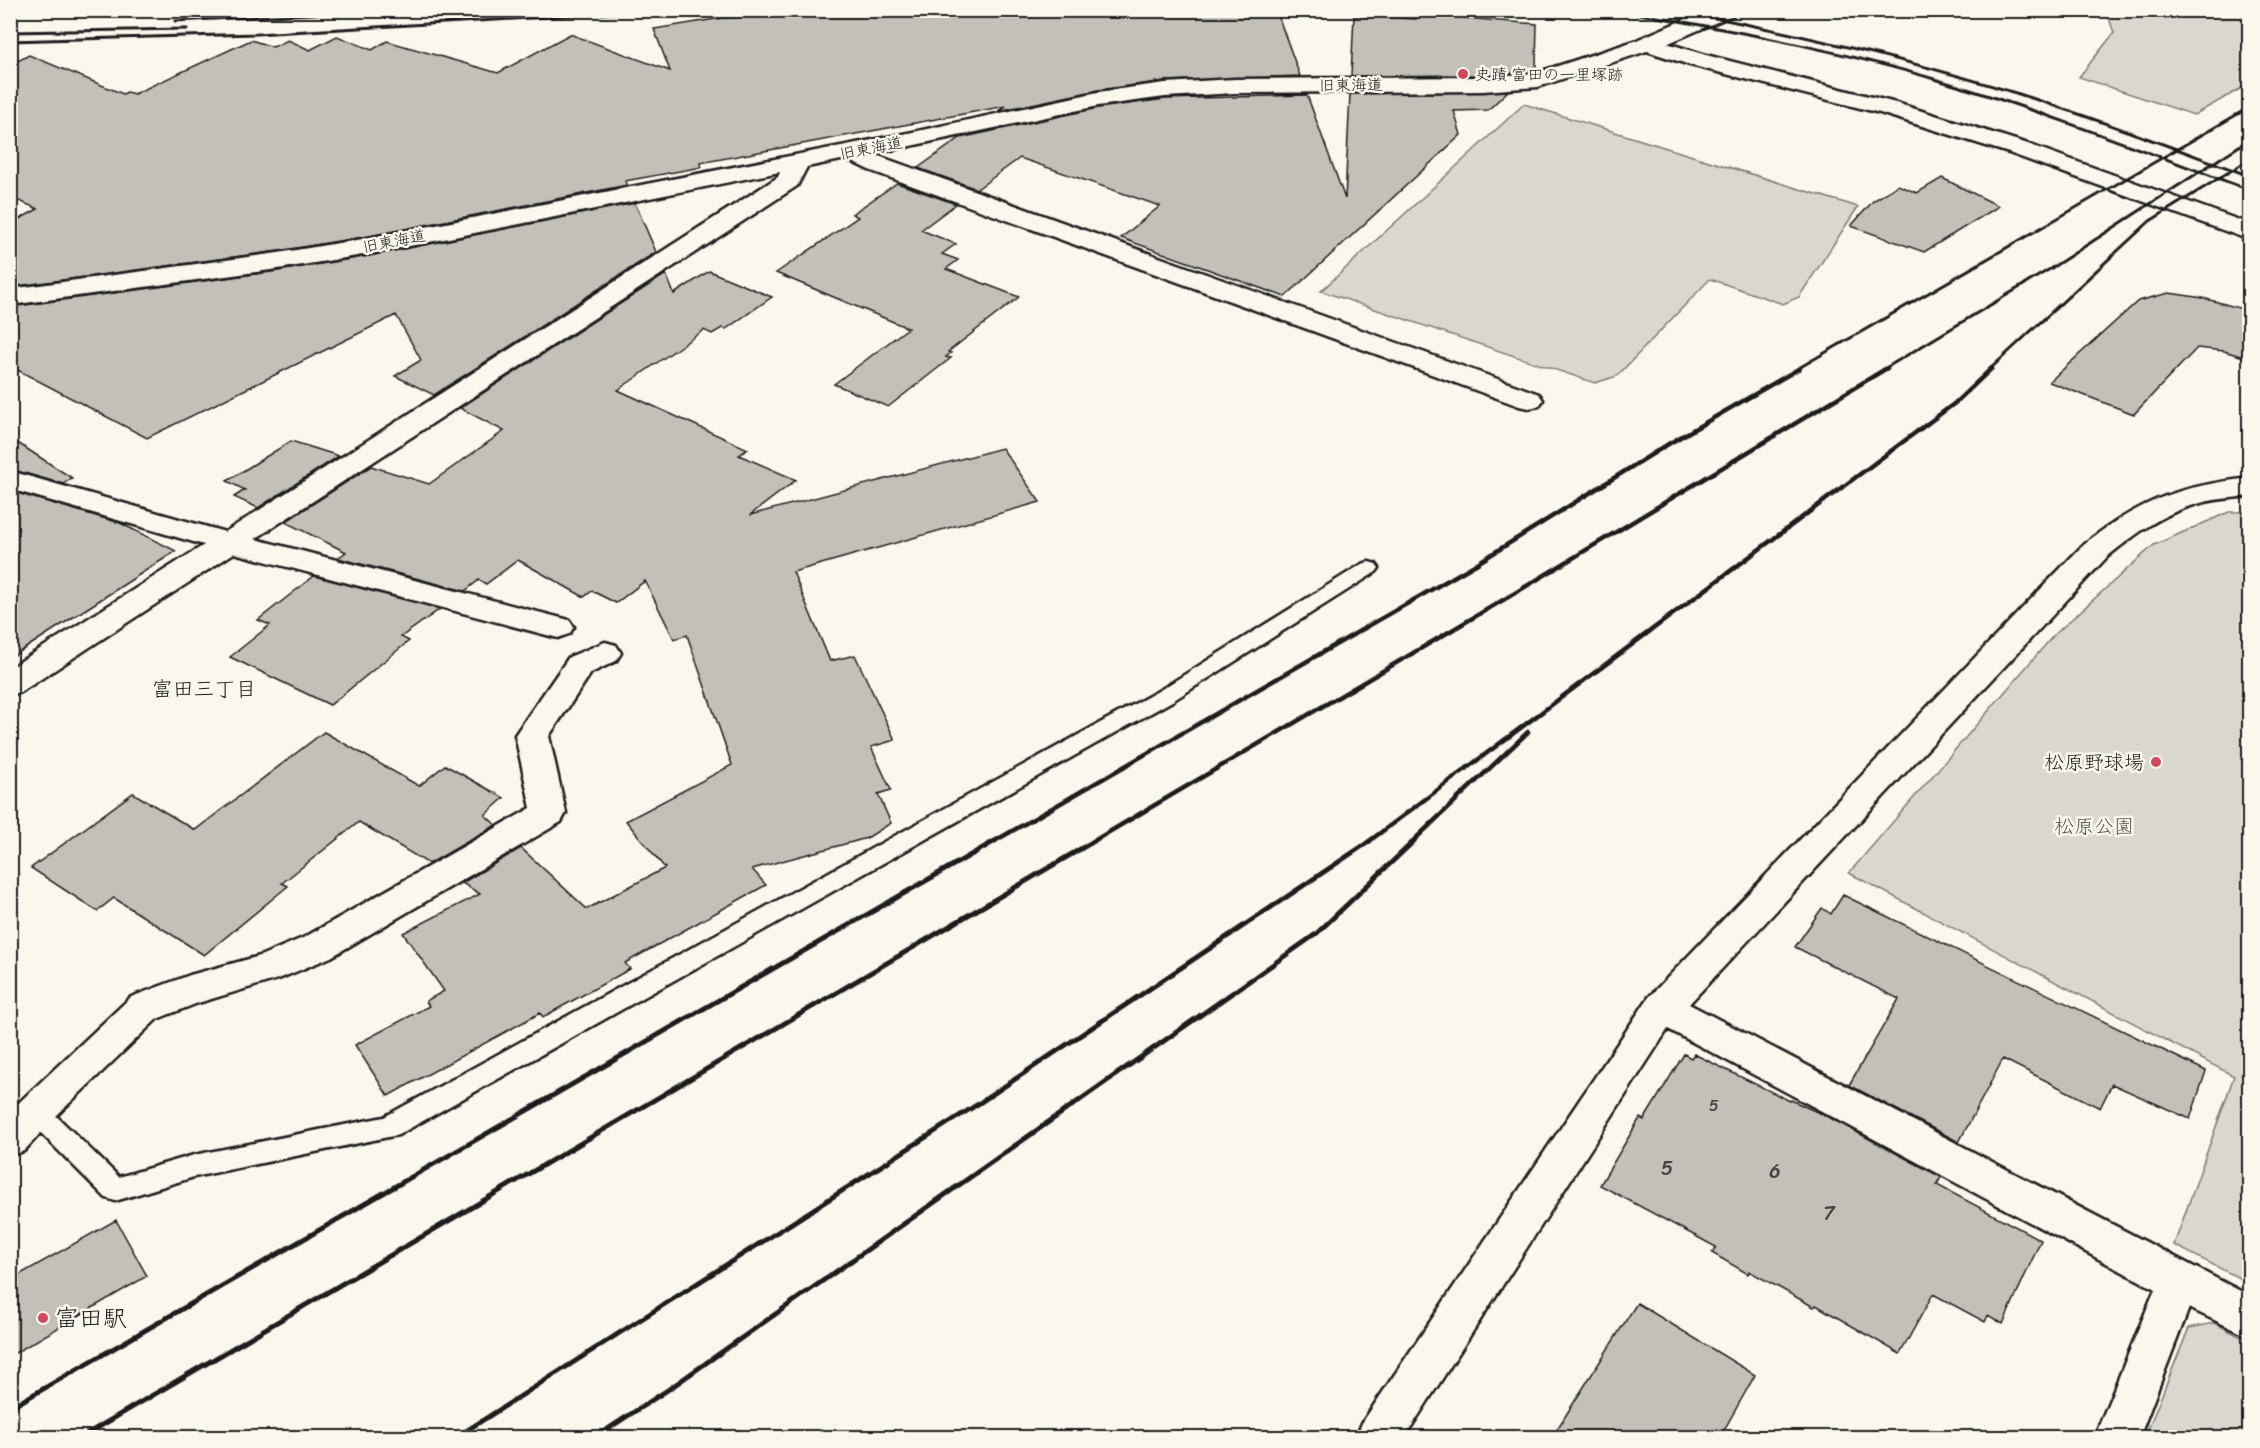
<svg xmlns="http://www.w3.org/2000/svg" width="2260" height="1448" viewBox="0 0 2260 1448" font-family="Sriracha,'Klee One',sans-serif">
<style>
.green{fill:#dad7ce;stroke:#7b7a75;stroke-width:1.5}
.building{fill:#c3c0b8;stroke:#1c1c1c;stroke-width:1.5}
.lines{fill:none;stroke-linecap:round;stroke-linejoin:round}
.lane-casing{stroke:#1c1c1c;stroke-width:5}
.street-casing{stroke:#1c1c1c;stroke-width:5}
.secondary-casing{stroke:#1c1c1c;stroke-width:5}
.lane{fill:#fbf7ec;fill-rule:evenodd}
.street{fill:#fbf7ec;fill-rule:evenodd}
.secondary{fill:#fbf7ec;fill-rule:evenodd}
.rail-far2{stroke:#1c1c1c;stroke-width:3}
.rail-far1{stroke:#1c1c1c;stroke-width:4.5}
.rail{stroke:#1c1c1c;stroke-width:5}
.poi-dot{fill:#d1495b;stroke:#fbf7ec;stroke-width:2}
.labels{text-anchor:middle;dominant-baseline:central;stroke-width:5;stroke-linejoin:round;paint-order:stroke}
.far-poi-label{font-size:16px;fill:#1c1c1c;stroke:#fbf7ec;text-anchor:start}
.far-street-label{font-size:16px;fill:#1c1c1c;stroke:#fbf7ec}
.number-label{font-size:16px;fill:#464543}
.poi-label{font-size:20px;fill:#1c1c1c;stroke:#fbf7ec;text-anchor:end}
.park-label{font-size:20px;fill:#555451;stroke:#fbf7ec}
.near-number-label{font-size:20px;fill:#464543}
.neighbourhood-label{font-size:21px;fill:#1c1c1c;stroke:#fbf7ec}
.near-poi-label{font-size:24px;fill:#1c1c1c;stroke:#fbf7ec;text-anchor:start}
</style>
<rect width="100%" height="100%" fill="#fbf7ec"/>
<filter id="ink" filterUnits="userSpaceOnUse"><feTurbulence type="fractalNoise" baseFrequency=".0167" numOctaves="2"/><feDisplacementMap in="SourceGraphic" scale="12" xChannelSelector="R" yChannelSelector="G"/><feConvolveMatrix kernelMatrix="1 2 1 2 8 2 1 2 1" color-interpolation-filters="sRGB"/></filter>
<g filter="url(#ink)">
<path class="green" d="M2108,11H2249V84L2194,115L2079,77L2114,33L2107,12Z
M1524,104L1858,207L1799,297L1783,304L1710,279L1617,376L1595,383L1321,291Z
M2229,512H2250L2249,1283L2174,1245L2234,1076L1849,873L2053,636L2154,545Z
M2214,1323L2249,1341V1437H2145L2189,1328Z"/>
<path class="building" d="M896,10H1011L1017,18L1111,14L1110,10H1276L1300,76L1165,81L1098,90L998,111L1006,106L700,163L702,167L625,181L627,185L369,236L278,251L10,287V224L38,209L10,197V65L29,55L123,94L127,92L134,94L251,40L273,47L288,40L310,50L337,36L372,50L387,41L498,73L570,34L670,71L654,29L722,18Z
M1417,14L1537,24L1536,66L1530,71L1483,75L1351,76L1354,16L1416,19Z
M1508,91L1488,110L1454,111L1461,135L1285,297L1121,238L1160,206L1020,158L977,189L918,168L960,138L1098,108L1165,99L1307,95L1345,199L1350,94Z
M1942,178L1999,206L1924,252L1851,226L1873,201L1898,185L1917,193Z
M897,183L956,204L921,230L956,244L942,254L958,260L946,269L1019,297L948,352L951,353L946,357L951,358L888,407L834,384L908,328L776,273L858,217L852,214Z
M635,203L656,252L434,395L395,376L421,360L396,315L147,438L10,366V307L278,271L369,256Z
M709,271L772,297L726,329L722,328L712,334L704,330L618,390L748,449L739,455L796,480L750,515L1002,448L1040,502L793,572L830,661L855,655L895,740L871,747L891,790L878,794L891,823L867,838L752,869L766,885L625,963L630,969L543,1017L540,1013L388,1096L355,1045L429,1006L426,1001L444,991L403,933L480,894L462,883L521,848L587,909L665,868L626,821L732,765L687,635L674,639L645,581L616,603L592,591L584,597L518,560L486,584L479,580L465,591L338,558L346,552L285,522L371,466L429,484L504,431L460,408L666,274L674,294Z
M2169,293L2203,298L2250,311V359L2224,351L2197,348L2134,414L2049,382L2138,301Z
M10,438L72,478L63,484L10,469Z
M291,441L339,456L258,508L234,497L245,490L227,481Z
M10,491L120,523L176,551L10,658Z
M314,576L440,609L401,637L409,641L330,705L230,657L270,625L258,620Z
M324,732L419,786L445,765L504,798L485,815L496,825L429,864L359,822L282,883L288,886L204,955L114,898L97,911L31,868L133,793L195,830Z
M1843,895L2206,1071L2190,1119L2112,1084L2100,1108L2003,1059L1959,1142L1849,1085L1899,999L1795,947L1822,908L1831,914Z
M1684,1054L1691,1058L1694,1054L1790,1101L1791,1100L1830,1118L1941,1177L1937,1185L2041,1240L2003,1324L1988,1315L1985,1322L1933,1294L1900,1354L1816,1305L1814,1307L1749,1271L1748,1274L1712,1253L1716,1247L1600,1185L1640,1118L1644,1120Z
M116,1220L147,1276L10,1356V1280Z
M1637,1303L1755,1375L1720,1437H1552Z"/>
<g class="lines">
<defs>
<path id="lane" d="M1369,562L1376,564L1379,568L1376,572L1174,700L398,1135L194,1177L115,1201L106,1198L26,1118L22,1111L26,1104L35,1100L44,1104L119,1177L194,1155L384,1117L1160,690L1362,564Z"/>
<path id="street" d="M1647,37L1706,55L1896,103L2025,143L2250,224V240L2009,153L1880,113L1690,65L1647,51L1538,87L1483,91L1235,93L1165,97L1098,106L873,154L1539,394L1543,400L1539,406L1529,408L1519,406L869,170L846,159L807,167L797,186L255,539L569,620L574,627L569,634L558,638L234,553L21,692L10,695V668L204,545L10,489V471L225,532L778,177L780,172L369,254L278,269L10,305V289L278,253L369,238L913,132L1098,92L1165,83L1235,79L1483,77L1536,73Z
M2250,478V496C2231,498 2212,499 2194,505C2161,514 2133,536 2107,557L1689,1004L2250,1296V1337L2189,1308L2139,1438H2094L2155,1289L1668,1029L1404,1438H1356L1362,1423L1649,997L2085,543C2142,500 2179,486 2250,478Z
M605,642L616,645L621,653L616,661L591,673L549,736L566,813L561,822L331,957L281,978L198,1003L157,1019L56,1116L24,1151L10,1156V1111L131,997L190,975L260,956L305,937L531,808L515,735L569,657Z"/>
<path id="secondary" d="M1706,10H1735L1733,15L1655,49L1647,51L1639,49L1636,44L1639,39Z"/>
</defs>
<use href="#lane" class="lane-casing"/>
<use href="#street" class="street-casing"/>
<use href="#secondary" class="secondary-casing"/>
<use href="#lane" class="lane"/>
<use href="#street" class="street"/>
<use href="#secondary" class="secondary"/>
<path class="rail-far2" d="M1617,10C1726,29 1835,49 1941,81C2046,112 2148,153 2250,190
M1675,10C1791,32 1906,59 2019,94C2097,119 2173,148 2250,176
M175,21L390,10
M10,32L187,29
M10,41L256,34L666,10
M1797,369L2250,107
M1884,369L2050,269L2250,139
M1990,369L2150,221L2250,159"/>
<path class="rail-far1" d="M993,842L1476,564L1670,443L1800,368
M1092,842L1515,593L1887,368
M1368,842L1955,403L1992,368
M1412,842L1528,732"/>
<path class="rail" d="M10,1408L995,841
M80,1438L1094,841
M455,1438L978,1104L1370,841
M594,1438L669,1389L1316,934L1414,841"/>
</g>
</g>
<g class="poi-dot">
<circle cx="1463" cy="74" r="6"/>
<circle cx="2156" cy="762" r="6"/>
<circle cx="43" cy="1318" r="6"/>
</g>
<g class="labels">
<g class="far-poi-label">
<text x="1475" y="74">史蹟 富田の一里塚跡</text>
</g>
<g class="far-street-label">
<text transform="translate(1351 85) rotate(-1)">旧東海道</text>
<text transform="translate(871 148) rotate(-11)">旧東海道</text>
<text transform="translate(394 241) rotate(-11)">旧東海道</text>
</g>
<g class="number-label">
<text x="1714" y="1105">5</text>
</g>
<g class="poi-label">
<text x="2144" y="762">松原野球場</text>
</g>
<g class="park-label">
<text x="2094" y="826">松原公園</text>
</g>
<g class="near-number-label">
<text x="1667" y="1168">5</text>
<text x="1775" y="1171">6</text>
<text x="1829" y="1213">7</text>
</g>
<g class="neighbourhood-label">
<text x="204" y="689">富田三丁目</text>
</g>
<g class="near-poi-label">
<text x="55" y="1318">富田駅</text>
</g>
</g>
<rect width="2260" height="1448" fill="none" stroke="#fbf7ec" stroke-width="36"/>
<rect x="18" y="18" width="2224" height="1412" fill="none" stroke="#1c1c1c" stroke-width="2" filter="url(#ink)"/>
</svg>
